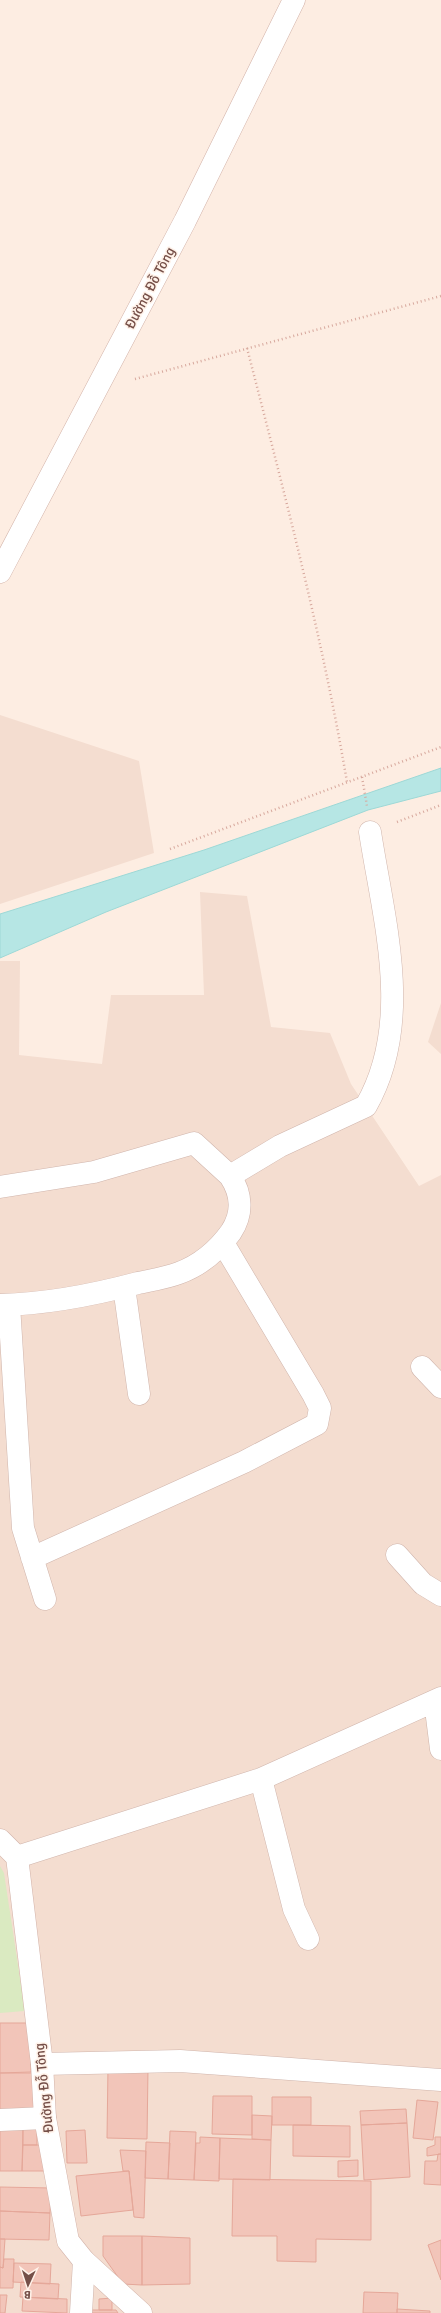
<svg xmlns="http://www.w3.org/2000/svg" width="441" height="2313" viewBox="0 0 441 2313" font-family="Signika,sans-serif">
<style>
.residential{fill:#f4ddd0}
.green{fill:#daeac1}
.water{fill:#b6e6e4;stroke:#9dd8d6}
.building{fill:#f2c5b9;stroke:#e5a799}
.lines{fill:none;stroke-linecap:round;stroke-linejoin:round}
.street-casing{stroke:#d0b5ac;stroke-width:23}
.secondary-casing{stroke:#d3b3a9;stroke-width:23}
.path{stroke:#d7a89d;stroke-width:2.5;stroke-dasharray:1 3;stroke-linecap:butt}
.street{stroke:#fff;stroke-width:22}
.secondary{stroke:#fff;stroke-width:22}
.labels{text-anchor:middle;dominant-baseline:central;stroke-width:3;stroke-linejoin:round;paint-order:stroke}
.street-label{font-size:14px;fill:#754f48;stroke:#fff2e9}
</style>
<rect width="100%" height="100%" fill="#fdede2"/>
<path class="residential" d="M0,715L139,761L154,853L0,904Z
M200,892L247,896L271,1027L330,1033L351,1084L419,1186L441,1175V2313H0V961H20L19,1055L102,1064L111,995H204Z
M441,1003V1054L428,1042Z"/>
<path class="green" d="M0,1866L4,1873L25,2011L0,2013Z"/>
<path class="water" d="M441,768V791L368,810L106,912L0,958V914L204,850Z"/>
<path class="building" d="M0,2023H31V2072L0,2073Z
M108,2067L148,2068L147,2139L107,2138Z
M0,2073H35V2114H0Z
M213,2096H252V2135L212,2134Z
M272,2097H311V2125H272Z
M417,2100L438,2102L433,2140L413,2138Z
M406,2109L407,2123L361,2125L360,2111Z
M252,2115L272,2116L271,2140L252,2139Z
M407,2123L410,2177L364,2180L361,2125Z
M0,2125L23,2126L22,2171H0Z
M293,2125L350,2126V2157L293,2156Z
M23,2129H37V2145H23Z
M85,2130L87,2163H67L66,2131Z
M170,2131L196,2132L194,2180L168,2179Z
M200,2137L220,2138L219,2181L194,2180L196,2143H200Z
M435,2137H441V2154L427,2156V2148L435,2145Z
M220,2138L271,2140L270,2180L219,2179Z
M146,2142L170,2143L168,2179L145,2178Z
M23,2145H45V2171H22Z
M120,2150L146,2151L144,2218L134,2217L129,2171H123Z
M438,2154H441V2185L424,2184L425,2161H437Z
M358,2160V2176L338,2177V2161Z
M129,2171L133,2210L81,2216L76,2176Z
M233,2179L371,2181V2240L316,2239V2262L277,2261V2236H232Z
M0,2187L51,2188L50,2213L0,2211Z
M0,2211L50,2213L49,2240L0,2239Z
M103,2236H142V2285L123,2284L103,2256Z
M142,2236L190,2238V2284L142,2285Z
M0,2239H5L3,2268L0,2267Z
M441,2240V2280L428,2245Z
M4,2259H14L13,2288H0V2267L3,2268Z
M14,2263L51,2264L50,2284L13,2282Z
M21,2282L59,2284L58,2299L20,2297Z
M364,2292L398,2293L397,2313H363Z
M0,2295H7L5,2313H0Z
M23,2297L67,2299V2313L22,2311Z
M112,2298V2310H99V2299Z
M397,2309L430,2311V2313H397Z
M86,2310H116L118,2313H86Z"/>
<g class="lines">
<defs>
<path id="street" d="M0,1187L94,1172L194,1143L230,1176
M124,1287L139,1394
M0,1305C47,1304 93,1295 138,1283C152,1280 166,1278 179,1273C201,1265 218,1250 231,1232C243,1214 242,1194 230,1176L280,1146L366,1106C414,1022 384,922 370,832
M9,1305L23,1528L45,1599
M422,1367L441,1387
M397,1555L423,1584L441,1595
M32,1558L244,1462L317,1424L320,1408L313,1394L223,1243
M435,1701L441,1749
M261,1779L294,1909L308,1939
M17,1857L261,1779L441,1698
M42,2064L180,2061L441,2080
M0,2120L45,2118
M81,2313L84,2261"/>
<path id="secondary" d="M0,572L185,221L294,0
M0,1840L17,1857L42,2064L45,2118L68,2241L84,2261L141,2313"/>
</defs>
<use href="#street" class="street-casing"/>
<use href="#secondary" class="secondary-casing"/>
<path class="path" d="M247,348C284,492 322,635 347,782
M135,379L441,296
M362,777L367,806
M397,822L441,805
M170,849L441,747"/>
<use href="#street" class="street"/>
<use href="#secondary" class="secondary"/>
</g>
<g class="labels">
<g class="street-label">
<text transform="translate(150 288) rotate(-62)">Đường Đỗ Tông</text>
<text transform="translate(44 2088) rotate(-96)">Đường Đỗ Tông</text>
</g>
</g>
<g transform="translate(28 2285) rotate(183)" stroke="#fff2e9" stroke-width="3" paint-order="stroke">
<path d="M0-3L7 15L0 10L-7 15Z" fill="#754f48"/>
<text y="-6" font-size="11" font-weight="bold" text-anchor="middle" fill="#754f48">B</text>
</g>
</svg>
